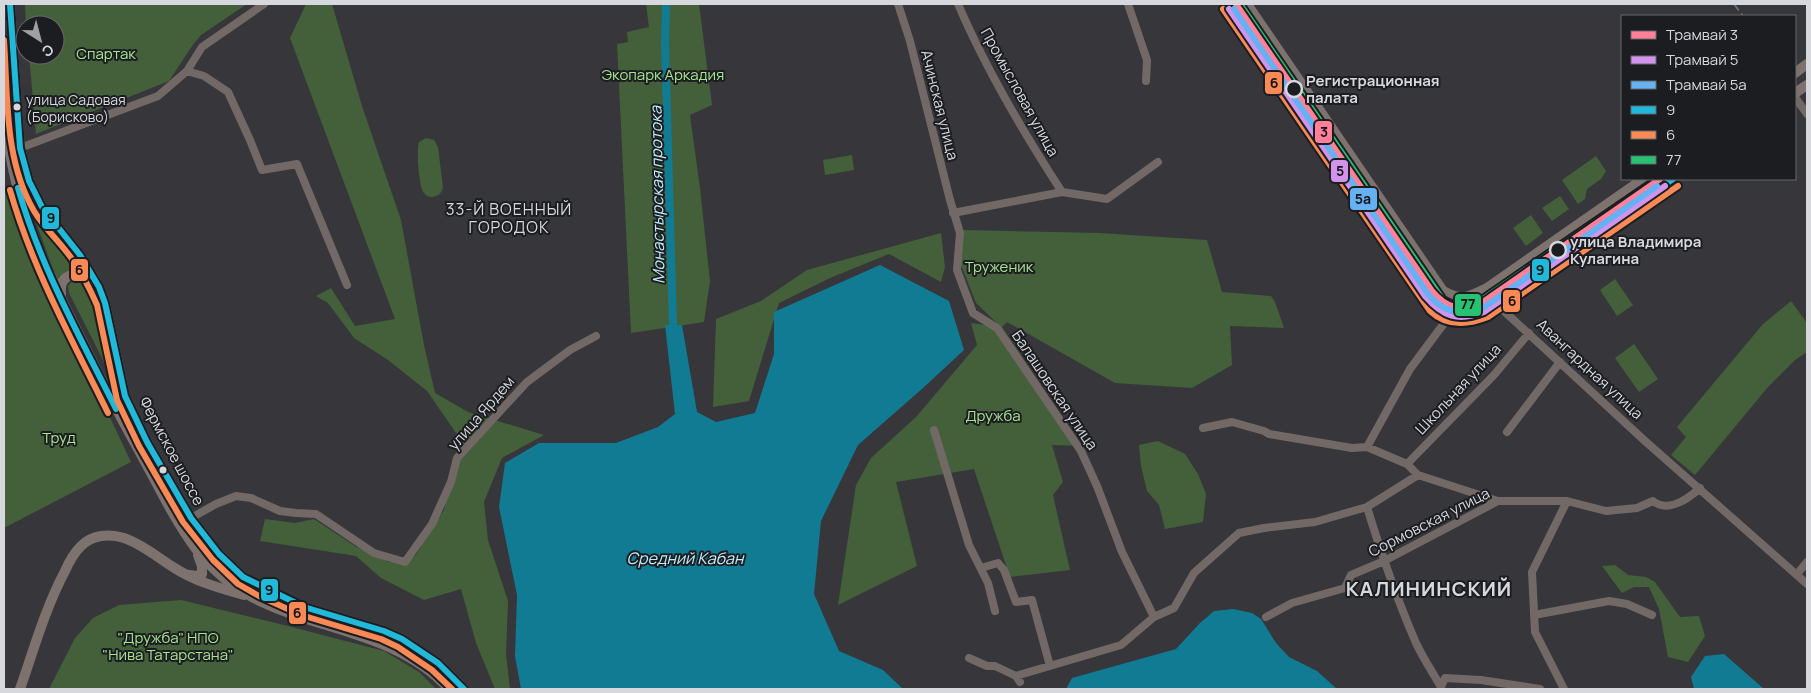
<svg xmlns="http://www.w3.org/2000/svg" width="1811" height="693" viewBox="0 0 1811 693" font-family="Manrope,sans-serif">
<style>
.green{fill:#43603a}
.water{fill:#127b94}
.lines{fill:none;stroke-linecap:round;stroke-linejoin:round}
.canal{stroke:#127b94;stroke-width:8}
.minor{stroke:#726966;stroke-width:8}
.major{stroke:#7d726e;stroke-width:10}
.rail{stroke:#6f6b6b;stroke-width:2;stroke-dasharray:8 4;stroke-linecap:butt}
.bus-1-casing{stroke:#1c1d21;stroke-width:10}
.bus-2-casing{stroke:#1c1d21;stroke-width:10}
.bus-3-casing{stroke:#1c1d21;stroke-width:10}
.bus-1{stroke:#20b9da;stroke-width:6}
.bus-2{stroke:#f98a56;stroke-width:6}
.bus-3{stroke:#26c172;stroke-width:6}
.tram-1-casing{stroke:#1c1d21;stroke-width:10}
.tram-2-casing{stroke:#1c1d21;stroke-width:10}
.tram-3-casing{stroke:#1c1d21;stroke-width:10}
.tram-1{stroke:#ff8098;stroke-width:6}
.tram-2{stroke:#d193ec;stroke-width:6}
.tram-3{stroke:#66b1f2;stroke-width:6}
.stop-dot{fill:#1c1d21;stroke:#d7d8de;stroke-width:2.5}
.bus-dot{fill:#d7d8de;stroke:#1c1d21;stroke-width:2}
.labels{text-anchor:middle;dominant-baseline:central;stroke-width:4;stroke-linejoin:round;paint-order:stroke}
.bus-label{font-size:14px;fill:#d7d8de;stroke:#1c1d21;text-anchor:start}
.park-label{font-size:15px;fill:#a6e48f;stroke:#1c1d21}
.stop-label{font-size:15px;font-weight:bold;fill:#d7d8de;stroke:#1c1d21;text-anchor:start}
.street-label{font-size:15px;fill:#d7d8de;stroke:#1c1d21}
.water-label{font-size:16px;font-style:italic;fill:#bfedfc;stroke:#1c1d21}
.neighbourhood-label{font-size:16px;letter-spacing:1px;fill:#d7d8de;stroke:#1c1d21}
.district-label{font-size:20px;font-weight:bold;letter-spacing:1px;fill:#d7d8de;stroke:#1c1d21}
.line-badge{stroke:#1c1d21;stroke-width:2}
.pale-badge-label{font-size:14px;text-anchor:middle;font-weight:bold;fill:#111}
</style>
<rect width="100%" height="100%" fill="#36363b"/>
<path class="green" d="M25,4H247L201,35L192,46L169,81L36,134L29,55H55V25H26Z
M306,4H332L362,106L401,220L424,345L435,393L468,412L544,435L502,458L484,502L488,540L508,601L506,654L510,689H495L476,643L461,589L424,600L381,578L356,556L260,541L265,519L295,523L314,519L355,546L389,562L415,556L444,510L453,458L465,446L427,391L388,360L354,338L328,303L316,296L331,288L355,326L395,319L290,38Z
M646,4H699L712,105L690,115L700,188L710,281L704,322L631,333L617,44L628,42L627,32L649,27Z
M426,138L434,140L438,147L443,187C442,191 440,195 436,196C432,198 427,197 424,193C419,188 416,149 419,142Z
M15,155H17L67,245L84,268C71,266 64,271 58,282L18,175Z
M852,155L854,170L825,175L823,160Z
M1596,156L1606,171L1601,179L1587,189L1585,199L1578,204L1562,180Z
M4,189L65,321L63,325L67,326L131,462L4,528Z
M1560,196L1569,209L1552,221L1542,208Z
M1531,215L1543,233L1526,246L1513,228Z
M963,230L1100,233L1207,240L1222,292L1271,296L1275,302L1284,328L1230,326L1232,365L1192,388L1115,383L1007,322L1002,327L1082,446L1052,445L1063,482L1053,495L1070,570L1010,577L974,469L896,482L917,566L838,605L856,485L871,458L916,417L977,345L971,323L1001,327L976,303L959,260Z
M941,233L945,267L941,282L889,254L830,278L779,303L749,401L713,407L716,319L761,301L807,270Z
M79,279L89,287L94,298L114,376L131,422L121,404L101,356L69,293L68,286L73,280Z
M1615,279L1633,305L1617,316L1600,290Z
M1791,301L1807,323V352L1795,360L1768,387L1695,475L1671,455L1686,437L1677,427L1763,324Z
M1634,344L1658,379L1639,392L1615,358Z
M1158,441L1185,454L1198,474L1206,494L1203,522L1165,529L1159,505L1147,491L1141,466L1139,445Z
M1615,565L1628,575L1646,577L1655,582L1680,617L1699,616L1705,636L1688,662L1668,657L1659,609L1649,587H1634L1622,593L1602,566Z
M181,600L284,625L384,651L419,672L436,689H49L75,638L93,618L119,605Z"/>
<path class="water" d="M880,265L949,301L964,350L923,388L858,445L821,521L814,594L839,651L883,670L903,689H521L515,656L517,595L499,507L505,463L539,443H616L658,427L675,414L665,325H682L697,412L716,422L755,413L774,354V312Z
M1233,609L1252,613L1261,619L1276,643L1289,657L1317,671L1337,689H1066L1072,678L1176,649L1200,623L1214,611Z
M1724,654L1764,689H1694L1691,677L1705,656Z"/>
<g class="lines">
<path class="canal" d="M666,4L665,43L673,325"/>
<path class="minor" d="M898,4L910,41L950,200L960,233L957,270L973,313L997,328L1081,451L1097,486L1122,552L1154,617
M958,4C986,69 1023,132 1062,192
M1128,4L1147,60L1146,81
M187,71L204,76L228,92L250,140L262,170L297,164L347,285
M1795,97L1807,114
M20,148L158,96L187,71L202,47L264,4
M953,213L1062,192L1107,199L1158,162
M1497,302L1505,312L1645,441L1807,584
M1203,428L1232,422L1264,431L1269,434L1352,448L1367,447L1407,464L1418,475L1498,501
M934,430L969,545L988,583L995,611
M1507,432L1560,362
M1367,447L1410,369L1451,314
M1407,464L1494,375L1529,333
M1367,507C1381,553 1397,599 1416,643C1423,658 1433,673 1441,687L1445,678L1481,680L1540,689
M173,509L179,514L191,518L216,504L236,496L251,498L280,511L296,513L316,514L374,553L405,562L432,524L451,482L457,458L527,382L570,350L596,336
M981,568L998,563L1004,570L1016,602L1032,600L1050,666
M1797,574L1807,562
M1534,615L1609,601L1627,604L1652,615
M1266,617L1292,603L1345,588L1351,575L1384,561L1498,501H1567L1606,511L1637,508L1653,501C1668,513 1688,499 1700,488
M969,658L987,666H995L1016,676L1020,682
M1016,676L1121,645L1154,617L1174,608L1194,573L1239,533L1264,528L1315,522L1367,507L1418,475
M1564,689L1535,632L1532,572L1567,501"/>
<path class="major" d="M10,4L20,148L29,181L42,207L80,255L99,287L105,303L125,396L147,442L191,518L219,554L243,577L263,588L304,607L384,631L402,639L438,663L464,689
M1230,4L1437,306C1452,318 1467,316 1484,309L1673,179
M1247,4L1443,291C1463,302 1468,297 1487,288L1643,179
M1795,73L1807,64
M1795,93L1807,85
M4,107C7,141 12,173 23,206C37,249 56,289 76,329C96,369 115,408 137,447C155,479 174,520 196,549C211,568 231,586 252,597C317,631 398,632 449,689
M61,295C60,284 62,278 73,274L85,279L97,293
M189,575L197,576L202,574V566L198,555
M20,689C34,649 45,609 65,571C69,562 74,553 81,546C92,535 109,533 124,538C142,544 157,557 173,567C194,581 219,588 244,595"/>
<path class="rail" d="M1734,4L1743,16"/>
<defs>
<path id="bus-1" d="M10,4L20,148L29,181L42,207L80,255L99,287L105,303L125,396L147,442L191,518L219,554L243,577L304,607L384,631L402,639L438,663L464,689
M1230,4L1437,306C1453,317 1467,315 1484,309L1673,179
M18,188C40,266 80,337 116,409"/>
<path id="bus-2" d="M1223,9L1430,311C1447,327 1468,325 1488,317L1678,186
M4,40C8,97 4,160 34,211C44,228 60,242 72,259C82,273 90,289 97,305L117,400L139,446L183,522L213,560L238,584L259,596L301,615L381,639L398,647L432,670L452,689
M10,190C32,268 72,340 108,413"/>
<path id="bus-3" d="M1240,4L1443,300C1455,308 1467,306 1480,301L1658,179"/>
</defs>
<use href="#bus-1" class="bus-1-casing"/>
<use href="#bus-2" class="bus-2-casing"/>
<use href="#bus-3" class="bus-3-casing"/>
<use href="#bus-1" class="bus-1"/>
<use href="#bus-2" class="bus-2"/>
<use href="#bus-3" class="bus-3"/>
<defs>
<path id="tram-1" d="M1236,4L1432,291C1446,308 1459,311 1480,304L1660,179"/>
<path id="tram-2" d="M1229,9L1425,296C1443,317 1458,322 1484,312L1665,186"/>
<path id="tram-3" d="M1234,9L1428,294C1443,312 1461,317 1483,308L1657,186"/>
</defs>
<use href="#tram-1" class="tram-1-casing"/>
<use href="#tram-2" class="tram-2-casing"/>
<use href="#tram-3" class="tram-3-casing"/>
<use href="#tram-1" class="tram-1"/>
<use href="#tram-2" class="tram-2"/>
<use href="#tram-3" class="tram-3"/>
</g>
<g class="stop-dot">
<circle cx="1294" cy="89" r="8"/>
<circle cx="1558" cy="250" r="8"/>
</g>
<g class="bus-dot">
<circle cx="17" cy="107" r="4.5"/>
<circle cx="163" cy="470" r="4.5"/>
</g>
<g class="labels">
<g class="bus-label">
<text x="26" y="99">улица Садовая<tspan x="26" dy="17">(Борисково)</tspan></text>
</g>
<g class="park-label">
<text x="106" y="53">Спартак</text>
<text x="663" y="74">Экопарк Аркадия</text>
<text x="999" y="266">Труженик</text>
<text x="993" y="415">Дружба</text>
<text x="59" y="437">Труд</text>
<text x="168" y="637">"Дружба" НПО<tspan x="168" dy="17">"Нива Татарстана"</tspan></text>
</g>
<g class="stop-label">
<text x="1306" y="80">Регистрационная<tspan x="1306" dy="17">палата</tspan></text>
<text x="1570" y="241">улица Владимира<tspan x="1570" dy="17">Кулагина</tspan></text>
</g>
<g class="street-label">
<text transform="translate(1020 92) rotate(61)">Промысловая улица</text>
<text transform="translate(940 105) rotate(76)">Ачинская улица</text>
<text transform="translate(1590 369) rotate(43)">Авангардная улица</text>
<text transform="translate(1458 389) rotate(-47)">Школьная улица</text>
<text transform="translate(1055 390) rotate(56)">Балашовская улица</text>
<text transform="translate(481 413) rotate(-49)">улица Ярдем</text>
<text transform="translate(172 451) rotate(62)">Фермское шоссе</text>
<text transform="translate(1429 522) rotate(-27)">Сормовская улица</text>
</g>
<g class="water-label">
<text transform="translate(657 195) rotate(-91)">Монастырская протока</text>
<text x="685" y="558">Средний Кабан</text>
</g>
<g class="neighbourhood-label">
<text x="509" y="209">33-Й ВОЕННЫЙ<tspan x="509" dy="18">ГОРОДОК</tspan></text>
</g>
<g class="district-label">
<text x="1429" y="588">КАЛИНИНСКИЙ</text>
</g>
</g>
<g class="line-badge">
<rect x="1264" y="71" width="19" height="24" rx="5" fill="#f98a56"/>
<rect x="1314" y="120" width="19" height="24" rx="5" fill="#ff8098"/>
<rect x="1330" y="159" width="19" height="24" rx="5" fill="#d193ec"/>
<rect x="1349" y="187" width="29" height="24" rx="5" fill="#66b1f2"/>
<rect x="41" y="206" width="19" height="24" rx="5" fill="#20b9da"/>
<rect x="70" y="258" width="19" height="24" rx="5" fill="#f98a56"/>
<rect x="1531" y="258" width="19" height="24" rx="5" fill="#20b9da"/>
<rect x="1502" y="289" width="19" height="24" rx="5" fill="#f98a56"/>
<rect x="1454" y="293" width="28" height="24" rx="5" fill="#26c172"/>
<rect x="260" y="578" width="19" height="24" rx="5" fill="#20b9da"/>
<rect x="288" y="601" width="19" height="24" rx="5" fill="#f98a56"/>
</g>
<g class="pale-badge-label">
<text x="1274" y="88">6</text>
<text x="1324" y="137">3</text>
<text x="1340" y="176">5</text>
<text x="1363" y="204">5а</text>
<text x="51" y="223">9</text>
<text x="79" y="275">6</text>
<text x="1540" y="275">9</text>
<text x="1512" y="306">6</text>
<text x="1468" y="309">77</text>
<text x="269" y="595">9</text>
<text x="297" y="618">6</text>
</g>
<rect width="1811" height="693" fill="none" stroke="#d7d8de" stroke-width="10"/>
<rect x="1621" y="15" width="175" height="165" fill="#1c1d21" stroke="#67686d"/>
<rect x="1631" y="31" width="25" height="8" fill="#ff8098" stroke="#67686d"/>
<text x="1666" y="40" font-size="15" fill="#d7d8de">Трамвай 3</text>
<rect x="1631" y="56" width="25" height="8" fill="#d193ec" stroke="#67686d"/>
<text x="1666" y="65" font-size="15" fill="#d7d8de">Трамвай 5</text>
<rect x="1631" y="81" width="25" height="8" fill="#66b1f2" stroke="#67686d"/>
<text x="1666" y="90" font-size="15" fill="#d7d8de">Трамвай 5а</text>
<rect x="1631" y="106" width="25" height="8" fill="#20b9da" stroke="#67686d"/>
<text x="1666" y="115" font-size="15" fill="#d7d8de">9</text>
<rect x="1631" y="131" width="25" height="8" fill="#f98a56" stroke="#67686d"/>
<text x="1666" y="140" font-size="15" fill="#d7d8de">6</text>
<rect x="1631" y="156" width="25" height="8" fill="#26c172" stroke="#67686d"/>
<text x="1666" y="165" font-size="15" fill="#d7d8de">77</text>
<g transform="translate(40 40) rotate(144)"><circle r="24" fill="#1c1d21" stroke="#67686d"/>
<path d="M0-4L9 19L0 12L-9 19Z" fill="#9f9fa5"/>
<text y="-8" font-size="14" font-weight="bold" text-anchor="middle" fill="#d7d8de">С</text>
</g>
</svg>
